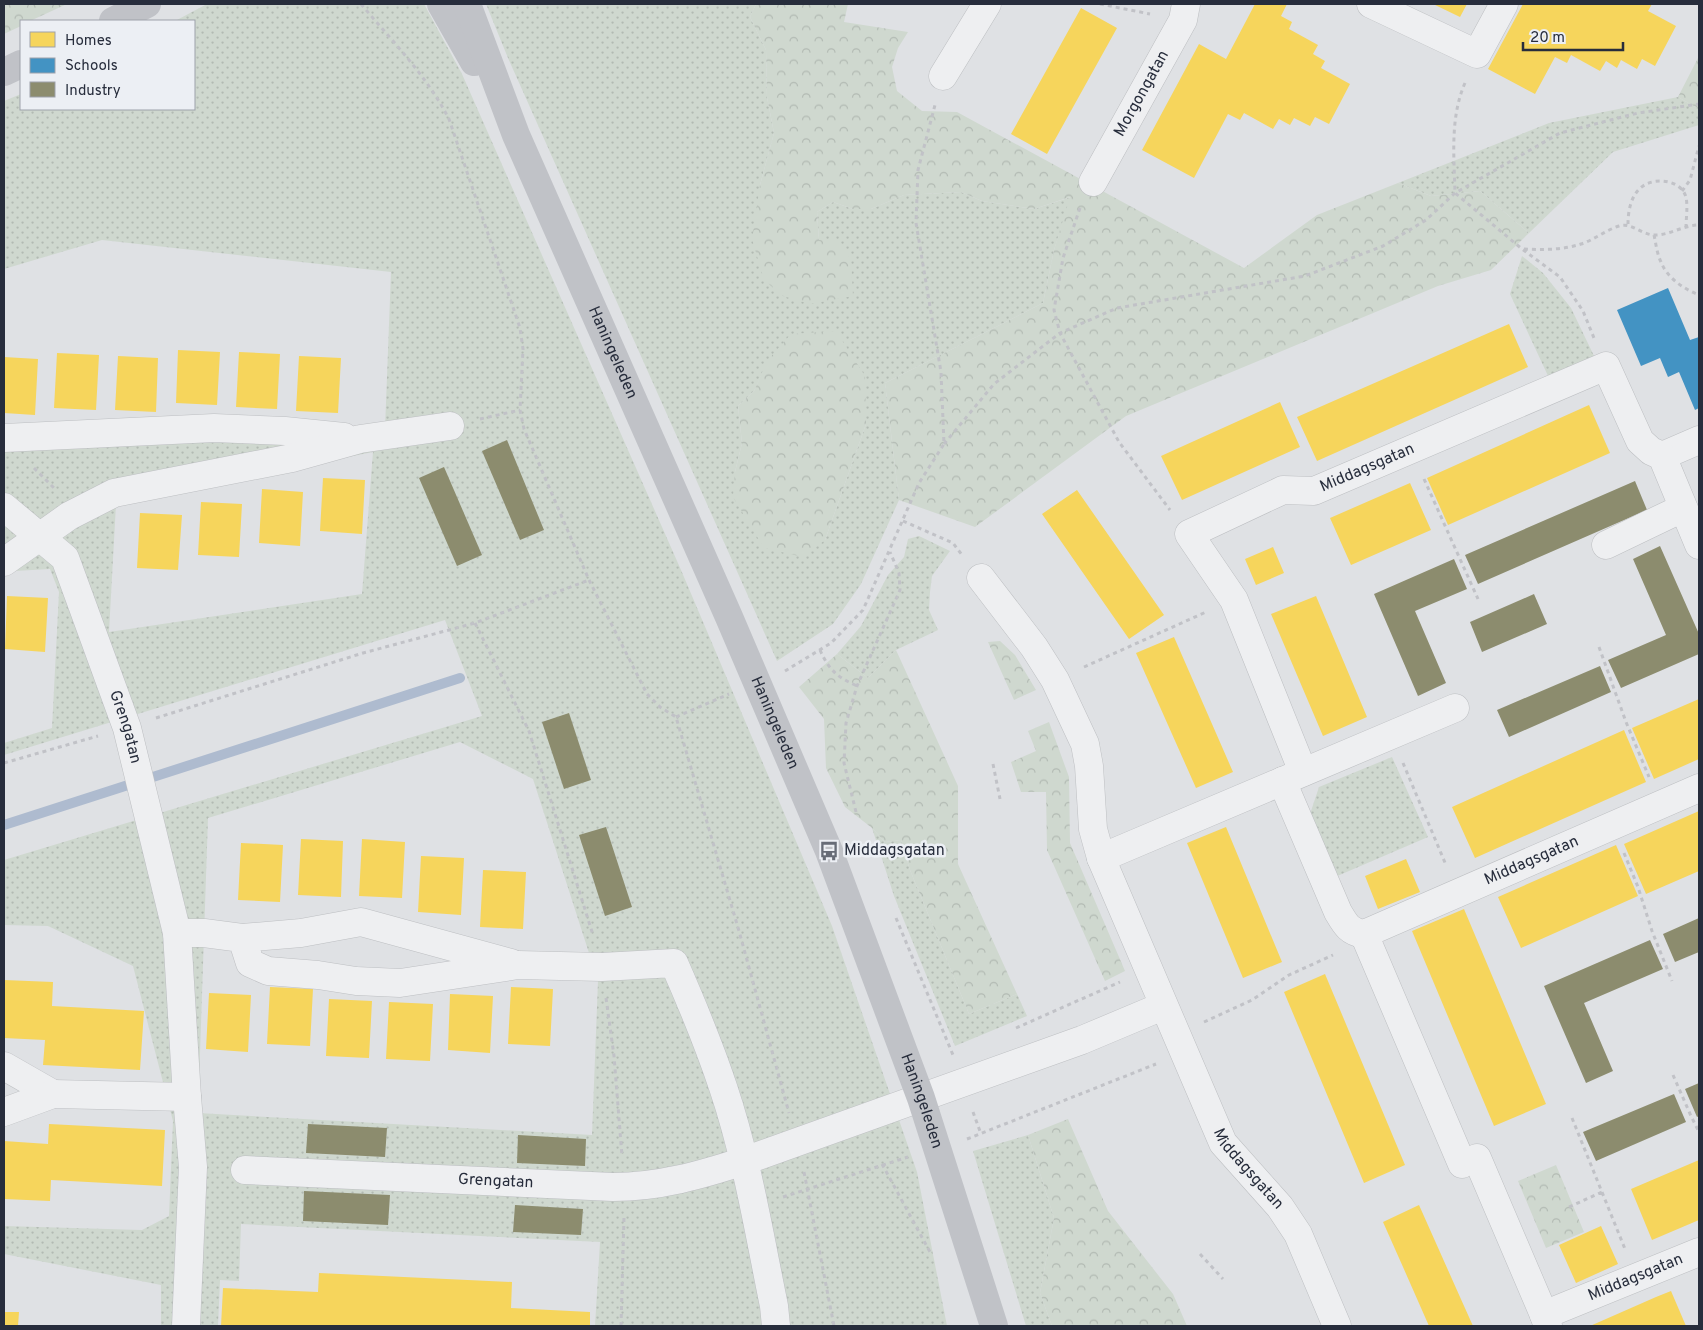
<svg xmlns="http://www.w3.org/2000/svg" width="1703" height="1330" viewBox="0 0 1703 1330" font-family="Overpass,sans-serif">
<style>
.grass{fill:url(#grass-dots);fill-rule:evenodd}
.forest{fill:url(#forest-crowns)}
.homes{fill:#f6d55c}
.schools{fill:#4393c3}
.industry{fill:#8c8c6e}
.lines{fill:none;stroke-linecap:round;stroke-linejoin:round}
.stream{stroke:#aebbcf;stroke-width:10}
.minor-casing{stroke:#bdbfc2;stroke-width:29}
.path{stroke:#c1c2c7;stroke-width:3;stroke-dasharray:4 4;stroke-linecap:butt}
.minor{stroke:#eeeff1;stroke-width:28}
.secondary{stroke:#c0c2c7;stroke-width:28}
.labels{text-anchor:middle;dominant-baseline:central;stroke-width:5;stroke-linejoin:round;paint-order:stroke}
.street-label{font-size:16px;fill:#272d3c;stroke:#eceff4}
.poi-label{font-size:16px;fill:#272d3c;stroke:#eceff4;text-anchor:start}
</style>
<defs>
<pattern id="grass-dots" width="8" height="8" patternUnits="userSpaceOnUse" patternTransform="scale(1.25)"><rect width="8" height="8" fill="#cfd8cf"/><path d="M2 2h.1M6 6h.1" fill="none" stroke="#b2bab3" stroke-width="1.8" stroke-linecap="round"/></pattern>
<pattern id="forest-crowns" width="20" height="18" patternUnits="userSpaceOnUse" patternTransform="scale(1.25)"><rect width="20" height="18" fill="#cfd8cf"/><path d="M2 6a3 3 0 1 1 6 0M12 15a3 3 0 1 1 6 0" fill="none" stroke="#b2bab3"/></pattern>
</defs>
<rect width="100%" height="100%" fill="#dfe1e4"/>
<path class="grass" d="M207,4H424L462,74L681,570L832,926L917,1172L947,1326H595L600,1242L241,1224L239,1281L220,1280L218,1326H161V1285L4,1254V1226L142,1230L169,1216L173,1121L133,966L48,926L4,925V860L482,716L445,620L4,755V743L52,728L59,592L50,569L15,571L4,576V429H385L391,272L102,240L4,269V101L21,94V109H194V21H175ZM373,452L362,594L109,632L116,504ZM460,742L533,779L598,981L592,1135L198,1113L208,818Z
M486,4H756L750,17L766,50L767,97L774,133L760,185L819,240L817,212L833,202L853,209H871L904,195L961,192L982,201L1034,209L1071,197L1054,250L1043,303L885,383L899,500L861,584L833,624L777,661L508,58ZM768,361L866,424L825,540L735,472L742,443L738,406L754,391Z
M1678,97L1699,109V125L1613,152L1529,233L1480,191L1431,196L1398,183L1549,123Z
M1522,256L1543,273L1571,308L1595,358L1549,378L1510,294Z
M919,536L950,551L932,576L930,592L929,610L938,630L896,650L868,678L837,654L861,626L888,575L904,557L908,539Z
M1392,757L1428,837L1335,877L1308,820L1319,787Z
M872,828L885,842L901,840L910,870L969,1014L1017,994L1027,1016L955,1046L894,896Z
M1028,1135L1054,1218L1040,1293L1052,1326H1026L973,1151Z"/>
<path class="forest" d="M4,4H67L30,21H21V26L4,34Z
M756,4H848L844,22L908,32L898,48L892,67L897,91L922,111L957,112L1244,268L1317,215L1398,183L1431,196L1480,191L1529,233L1491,270L1438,286L1126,416L975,527L899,500L885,383L1043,303L1054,250L1070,197L1034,209L982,201L961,192L904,195L871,209H853L833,202L817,212L819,240L835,241L851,259L853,296L810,304L783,296L764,280L752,239L760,185L774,133L767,97L766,50L750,17Z
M1699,56V109L1678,97Z
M836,331L865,376L866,424L825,540L803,557L764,548L733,497L735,472L742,443L738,406L754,391L767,361L791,334Z
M1000,641L1015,655L1036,690L1014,700L988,642Z
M896,650L958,786V864L1017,994L969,1014L910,870L901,840L885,842L872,828L845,807L826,768L824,719L799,687L837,654L868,678Z
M1049,722L1069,777L1070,843L1125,971L1105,981L1047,850L1046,792H1021L1011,762L1036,751L1028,731Z
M1068,1119L1108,1211L1173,1294L1187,1326H1052L1040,1293L1054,1218L1028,1135Z
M1556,1165L1584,1232L1546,1248L1518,1181Z"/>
<path class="homes" d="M1255,4H1287L1281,16L1292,22L1289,29L1318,45L1313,54L1325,61L1321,68L1350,84L1329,124L1315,117L1310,126L1294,118L1290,125L1279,119L1273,129L1244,113L1240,120L1228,114L1194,178L1142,150L1199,44L1226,59Z
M1433,4H1467L1460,17Z
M1523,4H1652L1648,11L1676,26L1655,66L1642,59L1637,69L1621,60L1617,68L1606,61L1600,71L1571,55L1567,63L1555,57L1535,94L1488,69Z
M1081,8L1117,28L1047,154L1011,134Z
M1509,324L1528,367L1317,461L1297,417Z
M178,350L220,352L217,405L176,403Z
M239,352L280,354L277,409L236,407Z
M57,353L99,355L96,410L54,408Z
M118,356L158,358L156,412L115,410Z
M299,356L341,358L338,413L296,411Z
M4,357L38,359L35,415L4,413Z
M1280,402L1300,447L1182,500L1161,456Z
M1589,405L1610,453L1448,525L1427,478Z
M323,478L365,480L362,534L320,531Z
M1410,483L1431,530L1351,565L1330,518Z
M262,489L303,492L300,546L259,543Z
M1077,490L1164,615L1129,639L1042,514Z
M201,502L242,504L239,557L198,555Z
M140,513L182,515L178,570L137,568Z
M1273,547L1284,573L1256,585L1245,559Z
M7,596L48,598L45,652L5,649Z
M1316,596L1367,717L1323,736L1271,614Z
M1174,637L1233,772L1196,788L1136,653Z
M1699,699V759L1654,779L1632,728Z
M1624,730L1646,782L1475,858L1452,807Z
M1699,811V871L1646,894L1624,844Z
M1226,827L1282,962L1243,978L1187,843Z
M301,839L343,841L341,897L298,895Z
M362,839L405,842L402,898L359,896Z
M241,843L283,845L280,902L238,900Z
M1616,845L1638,896L1521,948L1498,897Z
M421,856L464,858L461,915L418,912Z
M1406,859L1420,892L1378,909L1365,876Z
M483,870L526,872L523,929L480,927Z
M1464,909L1546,1104L1494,1126L1412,931Z
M1325,974L1405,1165L1364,1183L1284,992Z
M4,980L53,982L52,1006L144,1011L140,1070L43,1065L45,1040L4,1038Z
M270,987L313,989L310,1046L267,1044Z
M511,987L553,989L550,1046L508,1044Z
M209,993L251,995L248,1052L206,1049Z
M450,994L493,996L490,1053L448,1050Z
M329,999L372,1001L369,1058L326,1056Z
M389,1002L433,1004L430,1061L386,1059Z
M49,1124L165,1130L162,1186L51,1180L50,1201L4,1199V1141L48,1144Z
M1699,1160V1220L1652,1240L1631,1189Z
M1419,1205L1460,1297L1473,1326H1429L1403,1267L1383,1222Z
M1601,1226L1618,1264L1576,1283L1559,1245Z
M319,1273L512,1282L511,1308L590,1312V1326H221L223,1288L318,1292Z
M1671,1291L1686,1326H1590L1656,1297Z
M4,1312H19L18,1326H4Z"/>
<path class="schools" d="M1668,288L1690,340L1699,337V408L1695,410L1679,372L1668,377L1660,358L1641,366L1617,310Z"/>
<path class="industry" d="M507,440L544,530L520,540L482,451Z
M444,467L482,555L457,566L419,478Z
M1635,481L1647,510L1478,584L1465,555Z
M1660,546L1699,634V654L1621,688L1608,660L1666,635L1633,559Z
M1454,559L1467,589L1415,611L1446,683L1418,696L1374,594Z
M1534,594L1547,624L1482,652L1470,622Z
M1600,666L1611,692L1509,737L1497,710Z
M569,713L591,780L564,789L542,722Z
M606,827L632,907L605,916L579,835Z
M1699,918V952L1675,962L1663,934Z
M1650,940L1663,969L1584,1003L1613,1071L1586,1083L1544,986Z
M1699,1083V1116L1697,1117L1685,1089Z
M1674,1094L1686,1122L1596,1161L1583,1132Z
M308,1124L387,1128L385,1157L306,1153Z
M518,1135L586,1139L585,1166L517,1163Z
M304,1191L390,1195L388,1225L303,1221Z
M515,1205L583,1209L581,1235L513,1232Z"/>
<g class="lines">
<path class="stream" d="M4,825L460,678"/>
<defs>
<g id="minor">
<path d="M1371,4L1477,54L1504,4"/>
<path d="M943,76L987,4"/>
<path id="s1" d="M1093,182L1183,20L1186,4"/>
<path d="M4,438L214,428L285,431L344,437"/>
<path d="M1662,456L1699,440"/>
<path id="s2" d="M4,507L65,558L127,728L177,933L187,1097L193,1167L186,1326"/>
<path d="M1606,545L1683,508"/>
<path d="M4,562L69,516L114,493L292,458L360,439L450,426"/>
<path id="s3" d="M981,578L1034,647L1055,680L1085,744L1089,766L1093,829L1101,858L1223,1143L1280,1207L1298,1234L1337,1326"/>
<path id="s4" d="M1303,772L1234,600L1189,534L1283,490L1314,491L1606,366L1640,441L1651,451L1662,456L1699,545"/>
<path id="s5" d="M1282,781L1338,912C1345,924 1349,932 1364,934L1699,788"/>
<path d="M1101,858L1455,708"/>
<path d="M177,933H204L242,938L250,963L268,971L318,975L356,981L400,983L518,965L602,967L674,963C692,1004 709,1045 723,1087C747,1158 759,1233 774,1306L776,1326"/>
<path d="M1364,934L1462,1164"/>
<path d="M242,938L301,933L361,922L511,963"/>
<path d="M4,1066L53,1094"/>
<path d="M4,1112L53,1094L187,1097"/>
<path d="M1477,1158L1544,1315L1548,1326"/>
<path id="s6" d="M245,1170L613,1187C659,1187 701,1175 744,1161L1082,1040L1163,1006"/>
<path id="s7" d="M1544,1315L1699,1252"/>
</g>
</defs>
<use href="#minor" class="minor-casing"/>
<path class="path" d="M361,4C392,41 427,76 449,119L520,328L523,349L520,410L524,429L589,580L647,694L660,707L676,717L739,931L789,1113
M1100,4L1150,14
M1465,83C1450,117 1454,156 1455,193L1522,249L1560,277L1583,311L1594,338
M1682,191L1690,180L1699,146
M1080,208L1063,258L1054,310L1060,333L1119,442L1170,510
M1628,224C1628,211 1631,194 1643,186C1656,177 1681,180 1686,197C1688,207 1686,218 1686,228
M1654,235C1656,244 1657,254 1661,262C1667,278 1684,289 1699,295
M1524,249C1542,250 1563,250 1581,244C1594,240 1606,230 1619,226C1632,222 1641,235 1655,235C1670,235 1684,225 1699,225
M480,419L520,410
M944,444L994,384L1060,333L1117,308L1305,276L1383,246L1426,220L1455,193L1560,133L1638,113L1699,104
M34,468L54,488
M1424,479L1478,599
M903,521L953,543L962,555
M475,623L529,731L593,935
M1599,647L1626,722L1649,777
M820,650C829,670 837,677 857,686
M1084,667L1206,612
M785,671L831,643L863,610L919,483L944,444L941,372L916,223L918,170L935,105
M676,717L729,694
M156,718L363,653L475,623L589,580
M4,763L98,736
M1403,763L1446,865
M993,764L1000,799
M856,812L844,763L846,723L857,686L900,590L899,573L890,552
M1624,853L1638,887L1652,931L1672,981
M896,918L953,1055
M606,998L614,1056L622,1156
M1204,1022L1252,1000L1289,975L1333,955
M1016,1028L1120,982
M1673,1075L1691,1116L1699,1132
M973,1112L981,1134
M1572,1118L1625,1249
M967,1139L1156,1064
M882,1164L930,1252
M804,1172L834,1326
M783,1197L908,1157
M1569,1207L1602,1192
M1200,1254L1223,1279
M621,1326L624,1217"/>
<use href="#minor" class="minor"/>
<g class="secondary">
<path d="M441,4L474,62"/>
<path id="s8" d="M467,4L516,135L729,617L829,851L921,1098L994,1326"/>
<path d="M113,21L147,4"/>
<path d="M4,72L21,64"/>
</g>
</g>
<defs>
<symbol id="bus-bare" viewBox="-9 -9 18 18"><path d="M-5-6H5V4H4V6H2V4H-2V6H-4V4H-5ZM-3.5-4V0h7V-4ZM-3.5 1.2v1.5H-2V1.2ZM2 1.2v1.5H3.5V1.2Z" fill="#676c77" stroke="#eceff4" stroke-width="2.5" paint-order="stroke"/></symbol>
</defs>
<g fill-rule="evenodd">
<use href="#bus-bare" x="815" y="837" width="28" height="28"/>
</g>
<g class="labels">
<g class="street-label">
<text stroke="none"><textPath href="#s1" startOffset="101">Morgongatan</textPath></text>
<text stroke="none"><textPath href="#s8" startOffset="378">Haningeleden</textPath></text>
<text stroke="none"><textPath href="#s4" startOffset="458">Middagsgatan</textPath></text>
<text stroke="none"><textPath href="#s8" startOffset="782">Haningeleden</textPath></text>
<text stroke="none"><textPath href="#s2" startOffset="259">Grengatan</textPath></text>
<text stroke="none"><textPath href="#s5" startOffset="361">Middagsgatan</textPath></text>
<text stroke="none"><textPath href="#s8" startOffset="1188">Haningeleden</textPath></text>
<text stroke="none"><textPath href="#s3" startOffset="658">Middagsgatan</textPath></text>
<text stroke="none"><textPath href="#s6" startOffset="251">Grengatan</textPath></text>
<text stroke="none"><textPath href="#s7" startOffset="99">Middagsgatan</textPath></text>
</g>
<g class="poi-label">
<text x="844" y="851">Middagsgatan</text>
</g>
</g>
<rect width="1703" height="1330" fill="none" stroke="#272d3c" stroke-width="10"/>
<rect x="20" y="20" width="175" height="90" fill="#eceff4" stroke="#9da1aa"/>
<rect x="30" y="32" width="25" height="15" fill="#f6d55c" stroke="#9da1aa"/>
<text x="65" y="45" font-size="15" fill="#272d3c">Homes</text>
<rect x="30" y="58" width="25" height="15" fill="#4393c3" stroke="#9da1aa"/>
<text x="65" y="70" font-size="15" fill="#272d3c">Schools</text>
<rect x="30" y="82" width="25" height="15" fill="#8c8c6e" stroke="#9da1aa"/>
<text x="65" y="95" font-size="15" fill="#272d3c">Industry</text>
<path d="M1523 42v8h100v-8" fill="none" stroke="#272d3c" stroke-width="2.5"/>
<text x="1530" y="42" font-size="15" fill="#272d3c" stroke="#eceff4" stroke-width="4" paint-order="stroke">20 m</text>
</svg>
